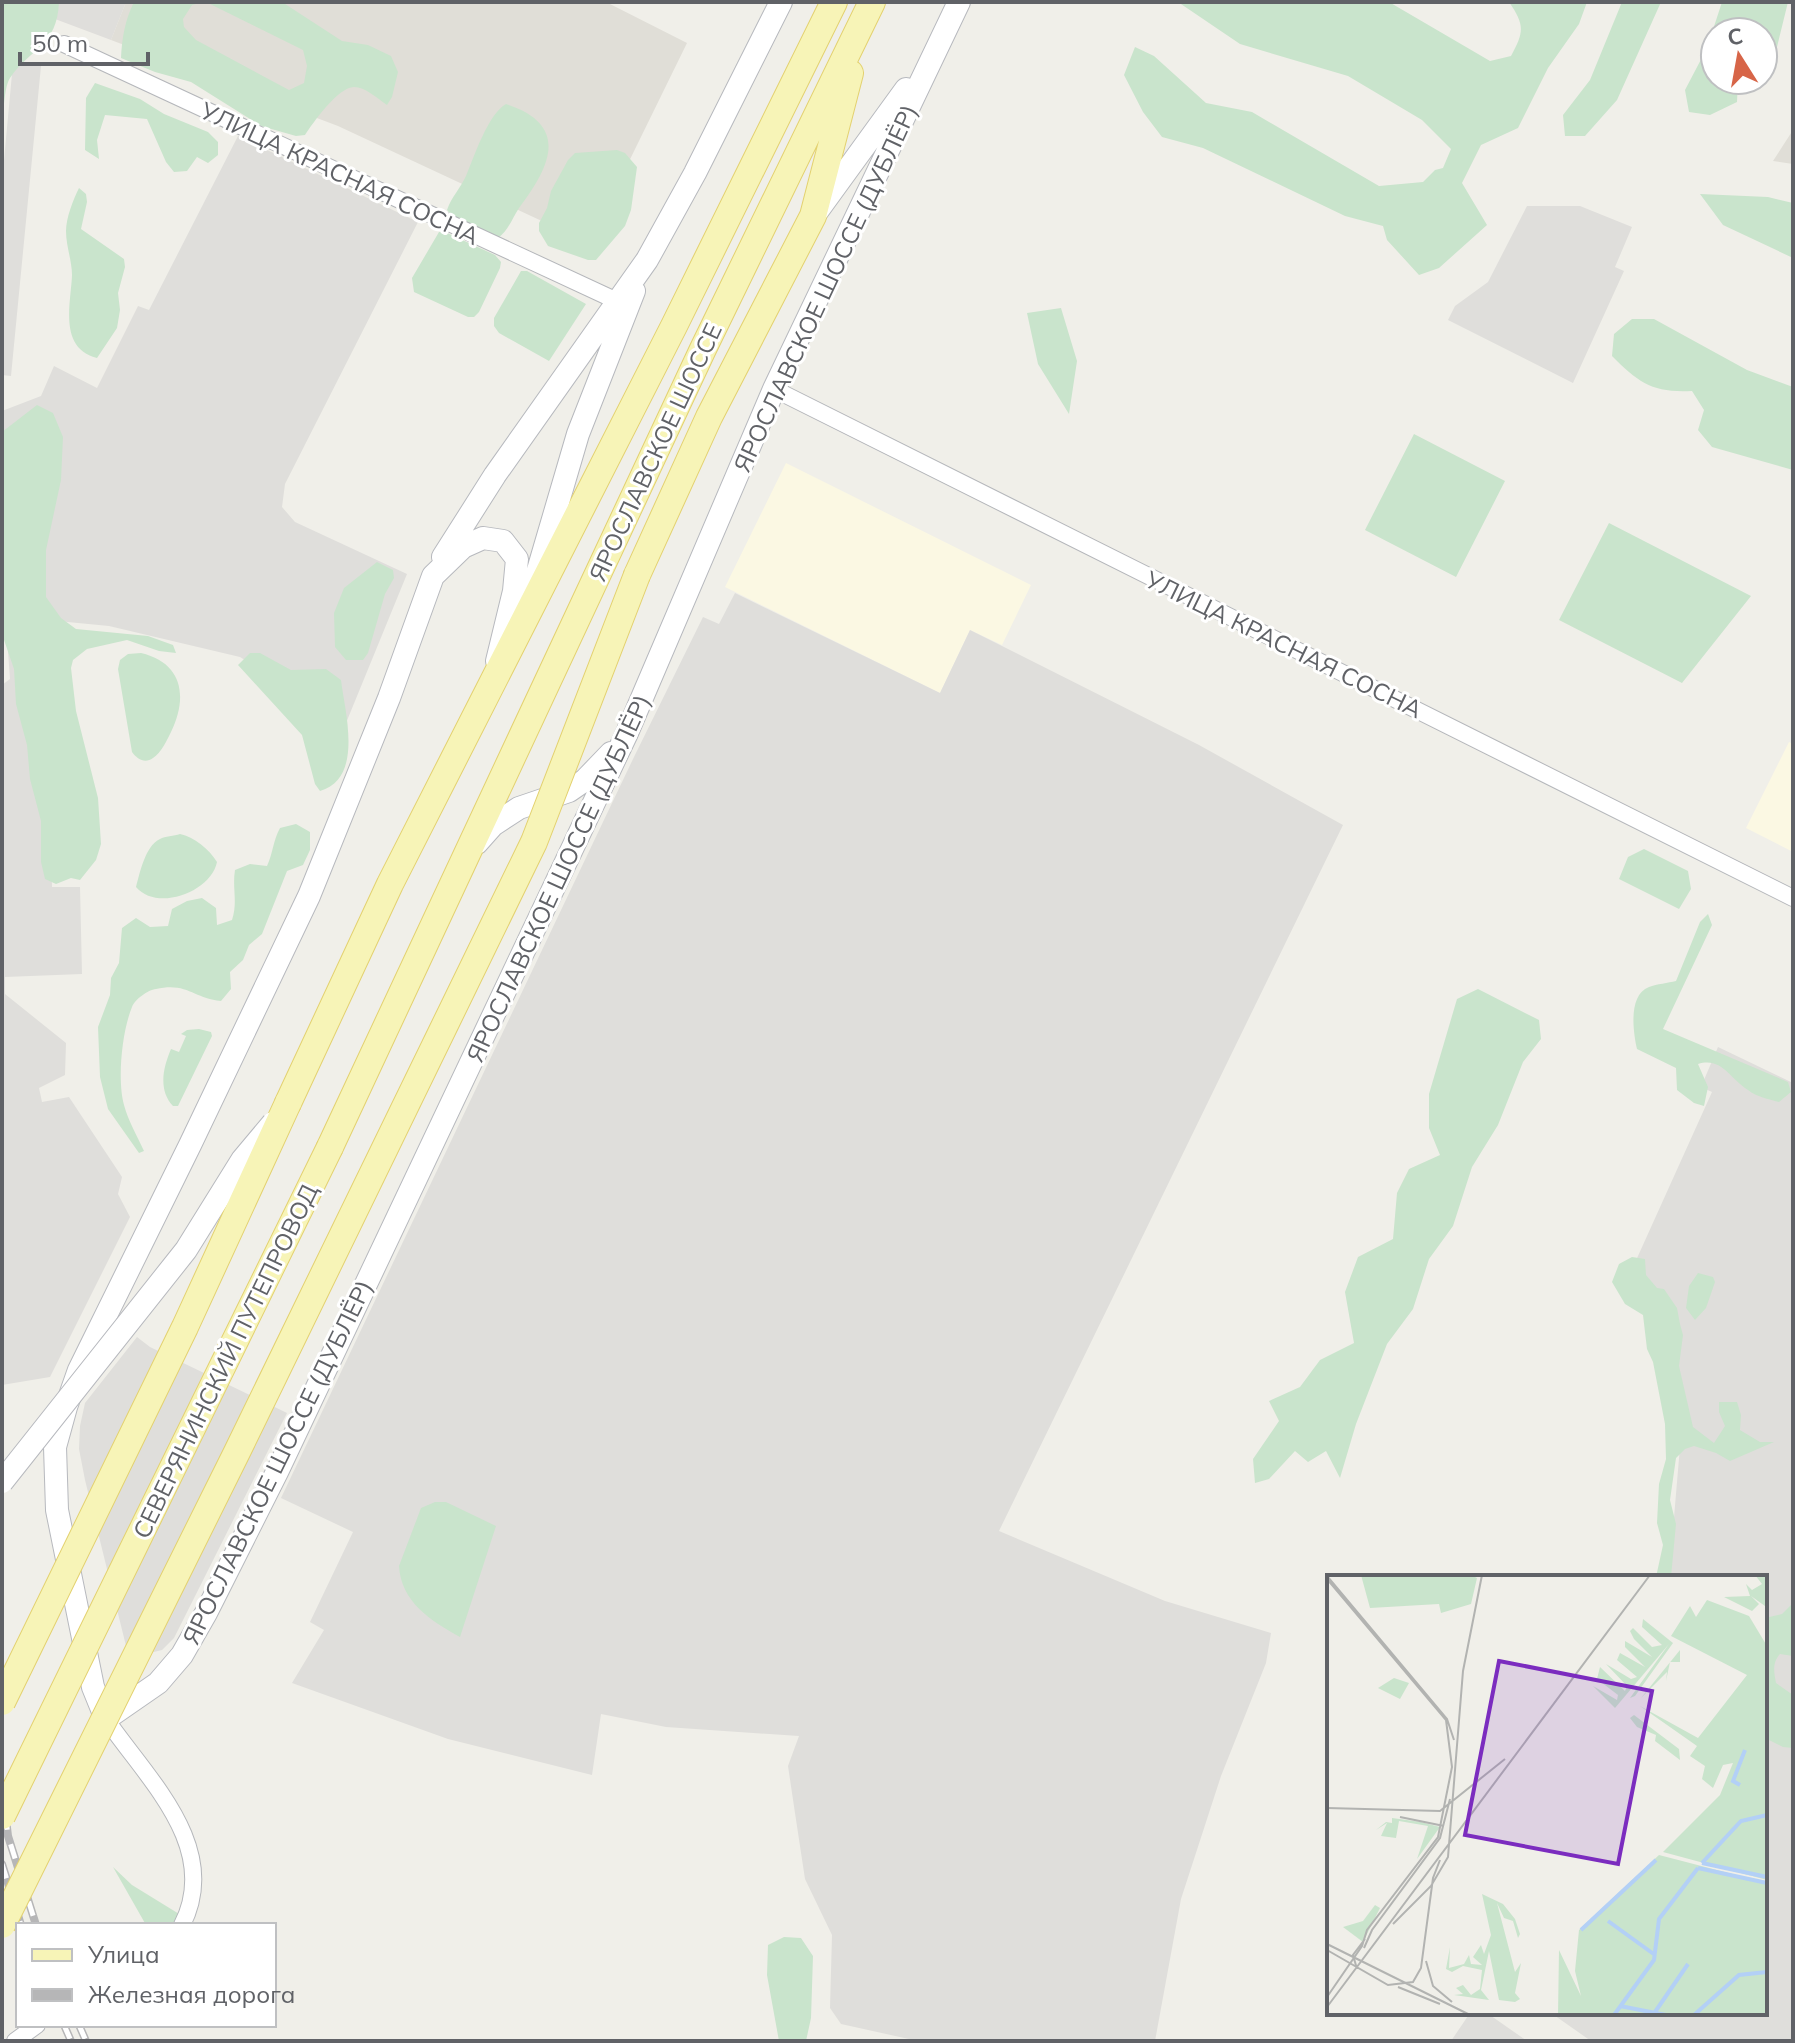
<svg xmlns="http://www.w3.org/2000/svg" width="1795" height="2043" viewBox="0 0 1795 2043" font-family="Mulish,sans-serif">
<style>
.commercial{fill:#fbf8e3}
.industrial{fill:#dfdedb}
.education{fill:#e0ded7}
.green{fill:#c9e4cc}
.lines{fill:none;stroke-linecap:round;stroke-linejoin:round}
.street-casing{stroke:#b5b7bb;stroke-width:18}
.secondary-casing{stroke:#b7b9be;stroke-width:24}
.primary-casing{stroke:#e3d16f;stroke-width:28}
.street{stroke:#fff;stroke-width:16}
.secondary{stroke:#fff;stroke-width:22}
.primary{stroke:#f7f4b7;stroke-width:26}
.rail-casing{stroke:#b6b6b7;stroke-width:8}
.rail{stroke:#fff;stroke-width:5;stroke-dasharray:15;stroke-linecap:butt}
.secondary-bridge-casing{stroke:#b7b9be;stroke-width:24;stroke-linecap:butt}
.primary-bridge-casing{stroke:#e3d16f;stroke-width:28;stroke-linecap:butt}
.secondary-bridge{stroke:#fff;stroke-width:22}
.primary-bridge{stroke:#f7f4b7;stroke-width:26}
.labels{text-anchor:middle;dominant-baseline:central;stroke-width:6;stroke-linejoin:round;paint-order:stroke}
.street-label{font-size:24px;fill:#606267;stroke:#fff}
.inset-river{fill:none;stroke:#b3d0f6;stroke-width:4}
.inset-road{fill:none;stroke:#b2b3b1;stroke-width:2}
.view{fill:#7b2cbf;fill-opacity:0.15;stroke:#7b2cbf;stroke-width:4}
.inset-edge{fill:none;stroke:#606267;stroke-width:4}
</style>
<rect width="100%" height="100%" fill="#f0efe9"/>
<path class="commercial" d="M786,463L1031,585L1002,645L970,630L940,693L725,587Z
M1789,742L1793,744V852L1746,828Z"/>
<path class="industrial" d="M16,2H126L111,40L15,4Z
M13,63L41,66L11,376L2,375V182Z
M238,136L418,222L285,484L282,507L295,522L407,574L346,723L240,657L109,626L47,620L52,887H80L82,974L5,977V994L66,1043L65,1075L39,1088L42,1102L69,1097L122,1177L118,1194L130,1217L50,1377L2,1385V685L10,679L2,569V411L41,396L54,366L97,388L138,306L149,310Z
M1527,206H1580L1632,227L1615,267L1624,271L1573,383L1448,320L1455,306L1488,282Z
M735,593L940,693L970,630L1199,745L1343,825L999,1531L1165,1601L1271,1633L1266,1663L1221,1776L1181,1899L1155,2041H918L841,2024L830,2008L832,1935L805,1879L795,1813L788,1766L799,1736L666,1727L601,1714L592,1775L448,1739L292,1683L324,1630L310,1622L353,1532L281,1498L633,759L703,617L719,624Z
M1718,1047L1793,1083V2041H1591L1551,2013H1765V1577H1664L1671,1553L1683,1411L1651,1306L1624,1287L1712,1092L1701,1087Z
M137,1337L150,1347L287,1413L174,1638L162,1650L129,1658L85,1480L79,1449L80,1426L85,1403Z
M1470,2013H1487L1527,2041H1451Z"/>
<path class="education" d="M126,2H606L687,43L589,243L338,126L111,40Z
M1793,130V164L1773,161Z"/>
<path class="green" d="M4,2H59C57,47 31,47 10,78C3,88 3,126 2,140Z
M134,2H204L192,5L183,19L184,27L196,40L289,90L304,83L307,66L303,50L206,2H282L342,41L368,45L391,56L398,72L392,97L387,105C377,98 365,87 354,87C338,87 313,123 305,135L296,136L261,126L191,82L155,72L121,58C122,38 125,20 134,2Z
M1178,2H1389L1490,61L1511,56C1524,32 1525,25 1509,2H1587L1579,24L1548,68L1518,128L1481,145L1462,183L1487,225L1439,268L1419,275L1387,240L1383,226L1345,216L1203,148L1162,137L1143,112L1124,75L1135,47L1154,56L1206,103L1252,112L1379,186L1423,182L1435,170L1443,168L1451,149L1422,120L1348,76L1240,44Z
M1622,2H1661L1617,100L1585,136H1565L1563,115L1590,80Z
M1722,2H1788L1776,51L1763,58V32H1715V80H1738L1737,102L1710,115L1689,112L1685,90L1707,48Z
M95,83L140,99L164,114L208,132L218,142V155L208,163L197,157L187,171L174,172L166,162L147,119L105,115L97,140L99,159L85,150L86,98Z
M506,104C571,125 550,167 519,208C512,219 508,231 497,239L458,223L447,210C452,196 460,189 466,176C474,157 488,114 506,104Z
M617,150L625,153L637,167L631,210L625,226L596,260H588L548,246L539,231V223L547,208L551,191L568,160L575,153Z
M79,188L86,194L87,202L81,229L124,259L125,267L118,293L120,310L117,328L97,358C58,348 71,303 72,275C72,261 66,246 66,231C66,218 73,200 79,188Z
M1700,194L1768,197L1793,203V258L1723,225Z
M439,232H445L495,255L501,262L500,268L479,312L474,317H468L414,292L412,278Z
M521,271H527L586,304L549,361L499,333L494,326V318Z
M1061,308L1077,361L1069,414L1038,364L1027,313Z
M1632,319H1654L1747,370L1793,387V470L1712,447L1698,430L1704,410L1692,391C1653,393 1639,383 1612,356L1614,334Z
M37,405L53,413L63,437L61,480L46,550V597L61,618L76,629L148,636L173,645L176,653L159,651L127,640L87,649L73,660L71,668L76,711L98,798L101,844L96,860L80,880L71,878L56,884L45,879L41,862V821L30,779L27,745L16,704L14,669L2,634V432Z
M1414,434L1505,481L1456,577L1365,530Z
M1609,523L1751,596L1682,683L1559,620Z
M377,562L393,570L394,578L385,594L368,653L363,660H346L335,647L334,613L344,588Z
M141,653C183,663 188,697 171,732C167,740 161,753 153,758C145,764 137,759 132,752L118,669L120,660L128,654Z
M250,653H260L291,670L326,669L341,680C345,713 364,778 320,791L315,784L302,735L238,665Z
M296,824L310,832V850L303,865L287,871L262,934L249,945L243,960L230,972L231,989L221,1001C194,999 188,982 156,989C148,990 135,999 132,1007C122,1031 117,1080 124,1105C128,1120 137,1136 144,1151L139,1153L108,1109L100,1077L98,1027L110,995L111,978L119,963L122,928L136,918L150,927L168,926L172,909L187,901L202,898L216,908L217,925L232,920C238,902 232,888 235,870L250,864L267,866C273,853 273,841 280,828Z
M180,834C194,837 209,849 217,862C211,892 157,912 136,887C140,873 145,846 160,839C165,836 174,836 180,834Z
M1644,849L1688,871L1691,889L1679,909L1619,879L1628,857Z
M1708,914L1712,925L1663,1029L1788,1082L1791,1092L1779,1102C1768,1099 1757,1097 1748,1090C1729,1078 1722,1057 1698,1064L1708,1087L1704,1106L1694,1103L1677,1090L1676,1068L1637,1049C1633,1032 1628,995 1649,987C1657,984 1668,983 1676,981L1700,922Z
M1478,989L1539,1020L1541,1039L1523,1062L1498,1125L1472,1167L1453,1226L1429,1259L1413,1309L1387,1344L1356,1424L1340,1478L1326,1451L1308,1462L1295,1451L1269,1479L1255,1483L1253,1459L1279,1421L1269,1401L1300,1387L1320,1360L1354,1343L1345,1292L1358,1257L1393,1239L1397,1193L1409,1169L1440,1155L1429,1128V1094L1457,999Z
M199,1029L211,1032L212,1036L178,1106H173C158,1090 163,1068 171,1049L179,1052L186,1036L181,1034L187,1030Z
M1632,1257L1645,1259L1646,1275L1657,1288L1664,1289L1677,1308L1680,1324L1683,1335L1679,1366L1693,1427L1714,1443L1725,1426L1719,1412V1402H1737L1741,1415L1740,1430L1760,1442H1774L1730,1461L1716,1453L1694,1446L1685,1449L1676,1458L1670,1500L1676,1524L1671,1577H1656L1663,1545L1657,1523L1659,1484L1666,1459L1665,1424L1653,1362L1647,1349L1643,1315L1625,1304L1612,1282L1619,1264Z
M1698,1273L1713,1277L1715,1282L1706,1308L1695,1320L1686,1308L1689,1286Z
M435,1502H446L496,1526L460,1637C431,1621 401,1602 399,1566L421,1508Z
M1793,1603V1656L1780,1654C1772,1663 1774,1672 1776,1683L1793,1695V1748L1783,1747L1765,1738V1618L1782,1614Z
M113,1867L132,1885L197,1925H146Z
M784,1937L801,1938L813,1956L811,2018L806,2041H779L767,1975L768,1945Z"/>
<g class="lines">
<defs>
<path id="street" d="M64,44L617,301
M774,389L1793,898
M106,1719C147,1779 222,1847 182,1925
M15,2041L37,2025"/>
<path id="secondary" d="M816,213L906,89
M443,557L495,475L647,260L695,173L781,2
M534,584L578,434L634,291
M497,661L514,591L517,559L503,541L483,538L463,547L433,576L389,698L309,896L190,1145L79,1370L66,1407L55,1447L57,1510L93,1687L106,1719L158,1683L182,1655L206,1613L277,1472L627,733L774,389L959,2
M477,843L493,825L519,808L569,791L585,780L611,753"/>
<path id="primary" d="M637,575L709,417L813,216L850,73
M288,1103L390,884L674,326L834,2
M330,1147L703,349L872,2"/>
</defs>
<use href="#street" class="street-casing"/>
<use href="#secondary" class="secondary-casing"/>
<use href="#primary" class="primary-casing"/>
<use href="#street" class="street"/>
<use href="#secondary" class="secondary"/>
<use href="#primary" class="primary"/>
<defs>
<path id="rail" d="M2,1785L8,1836L36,1925
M2,1864L21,1925
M64,2025L71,2041
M79,2025L86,2041"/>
</defs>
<use href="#rail" class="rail-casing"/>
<use href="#rail" class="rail"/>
<defs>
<path id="secondary-bridge" d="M2,1482L186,1250L242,1160L273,1123"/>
<path id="primary-bridge" d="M2,1702L185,1327L288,1103
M2,1816L330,1147
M2,1925L237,1452L534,842L637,575"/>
</defs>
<use href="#secondary-bridge" class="secondary-bridge-casing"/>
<use href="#primary-bridge" class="primary-bridge-casing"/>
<use href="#secondary-bridge" class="secondary-bridge"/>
<use href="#primary-bridge" class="primary-bridge"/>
</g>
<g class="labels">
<g class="street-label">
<text transform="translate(340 173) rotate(25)">УЛИЦА КРАСНАЯ СОСНА</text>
<text transform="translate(825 288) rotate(-65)">ЯРОСЛАВСКОЕ ШОССЕ (ДУБЛЁР)</text>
<text transform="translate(655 452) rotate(-65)">ЯРОСЛАВСКОЕ ШОССЕ</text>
<text transform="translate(1284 644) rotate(26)">УЛИЦА КРАСНАЯ СОСНА</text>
<text transform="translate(558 878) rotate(-65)">ЯРОСЛАВСКОЕ ШОССЕ (ДУБЛЁР)</text>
<text transform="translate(225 1361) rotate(-64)">СЕВЕРЯНИНСКИЙ ПУТЕПРОВОД</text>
<text transform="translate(277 1462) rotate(-64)">ЯРОСЛАВСКОЕ ШОССЕ (ДУБЛЁР)</text>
</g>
</g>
<g transform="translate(1327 1575)">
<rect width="440" height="440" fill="#f0efe9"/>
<path d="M34,0H144L150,3L144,29L114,38L112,29L43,33ZM428,0H440L438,31L424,21L432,29L425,36L397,22L423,21L419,9L425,15L435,9ZM380,25L422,41L440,71V305L336,277L393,220L406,188L396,190L386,213L375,204L378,191L363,181L370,171L313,131L371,163L420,100L344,61L363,31L369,42ZM316,44L346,68L308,121L303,123L342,69L288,133L266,111L290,125L291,120L270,104L273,92L298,116L300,111L279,89L304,104L310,102L290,85L293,78L318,92L298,72V66L325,82L307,64L303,56L306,53L325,72L335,70L315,52ZM353,75V87H343L339,106L340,97L314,123ZM67,103L82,108L73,124L51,113ZM307,140L352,174L353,185L328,166L329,160L310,152L303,143ZM65,243L94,247L113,252L90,284L101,251L72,246L69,263L54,261L60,248L49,255L59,247L65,248ZM332,280L440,308V440H231L232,375L254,421L248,396L252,355ZM155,319L176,329L188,344L193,359L191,363L186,346L177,343L170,328L188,397L194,388L188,418L193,424L188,427L172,425L162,376L154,415L162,425L127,420L136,419L129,413L136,410L144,420L153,414L155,395L136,391L125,397L119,394L123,372L122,393L137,389L142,380L144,389L155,390L146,382L154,370L157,379L164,360ZM48,330L53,333L36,367L16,352L36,346Z" fill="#c9e4cc"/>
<path class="inset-river" d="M413,210L406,206L418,175M375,288L440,302M375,288L414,246L440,240M371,293L440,308M281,346L328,380M254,355L329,285M293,431L339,440M328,437L361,389M287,440L327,385L332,344L371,293M367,440L412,400L440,397"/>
<path class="inset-road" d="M0,1L120,144L127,165M0,4L119,145L125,192L111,262L40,355L35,371L0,422M0,233L113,236L178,184M73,242L117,251M66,349L104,311L121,282L136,96L155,0M0,369L143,440M37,373L45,355L113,263L123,224M0,375L61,410L86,407L94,393L106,303L113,285M99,386L106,411L125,427M30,394L26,380L38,364M71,412L113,429M0,432L323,0"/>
<path class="view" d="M172,86L325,116L291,289L138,260Z"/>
<rect width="440" height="440" class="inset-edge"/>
</g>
<rect width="1795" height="2043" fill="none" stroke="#606267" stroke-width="8"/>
<rect x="16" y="1923" width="260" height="104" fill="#ffffff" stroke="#bfc0c2" stroke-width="2"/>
<rect x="32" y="1949" width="40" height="12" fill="#f7f4b7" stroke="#bfc0c2" stroke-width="2"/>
<text x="88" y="1963" font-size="24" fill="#606267">Улица</text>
<rect x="32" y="1989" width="40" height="12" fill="#b6b6b7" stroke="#bfc0c2" stroke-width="2"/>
<text x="88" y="2003" font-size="24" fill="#606267">Железная дорога</text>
<g transform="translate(1739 56) rotate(349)"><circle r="38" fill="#ffffff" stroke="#bfc0c2" stroke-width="2"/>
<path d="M0-6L14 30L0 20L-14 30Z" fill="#d76548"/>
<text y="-12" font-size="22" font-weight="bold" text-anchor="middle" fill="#606267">С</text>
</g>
<path d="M20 52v12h128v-12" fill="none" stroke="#606267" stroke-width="4"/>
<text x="32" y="52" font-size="24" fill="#606267" stroke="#ffffff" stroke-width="6" paint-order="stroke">50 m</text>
</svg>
